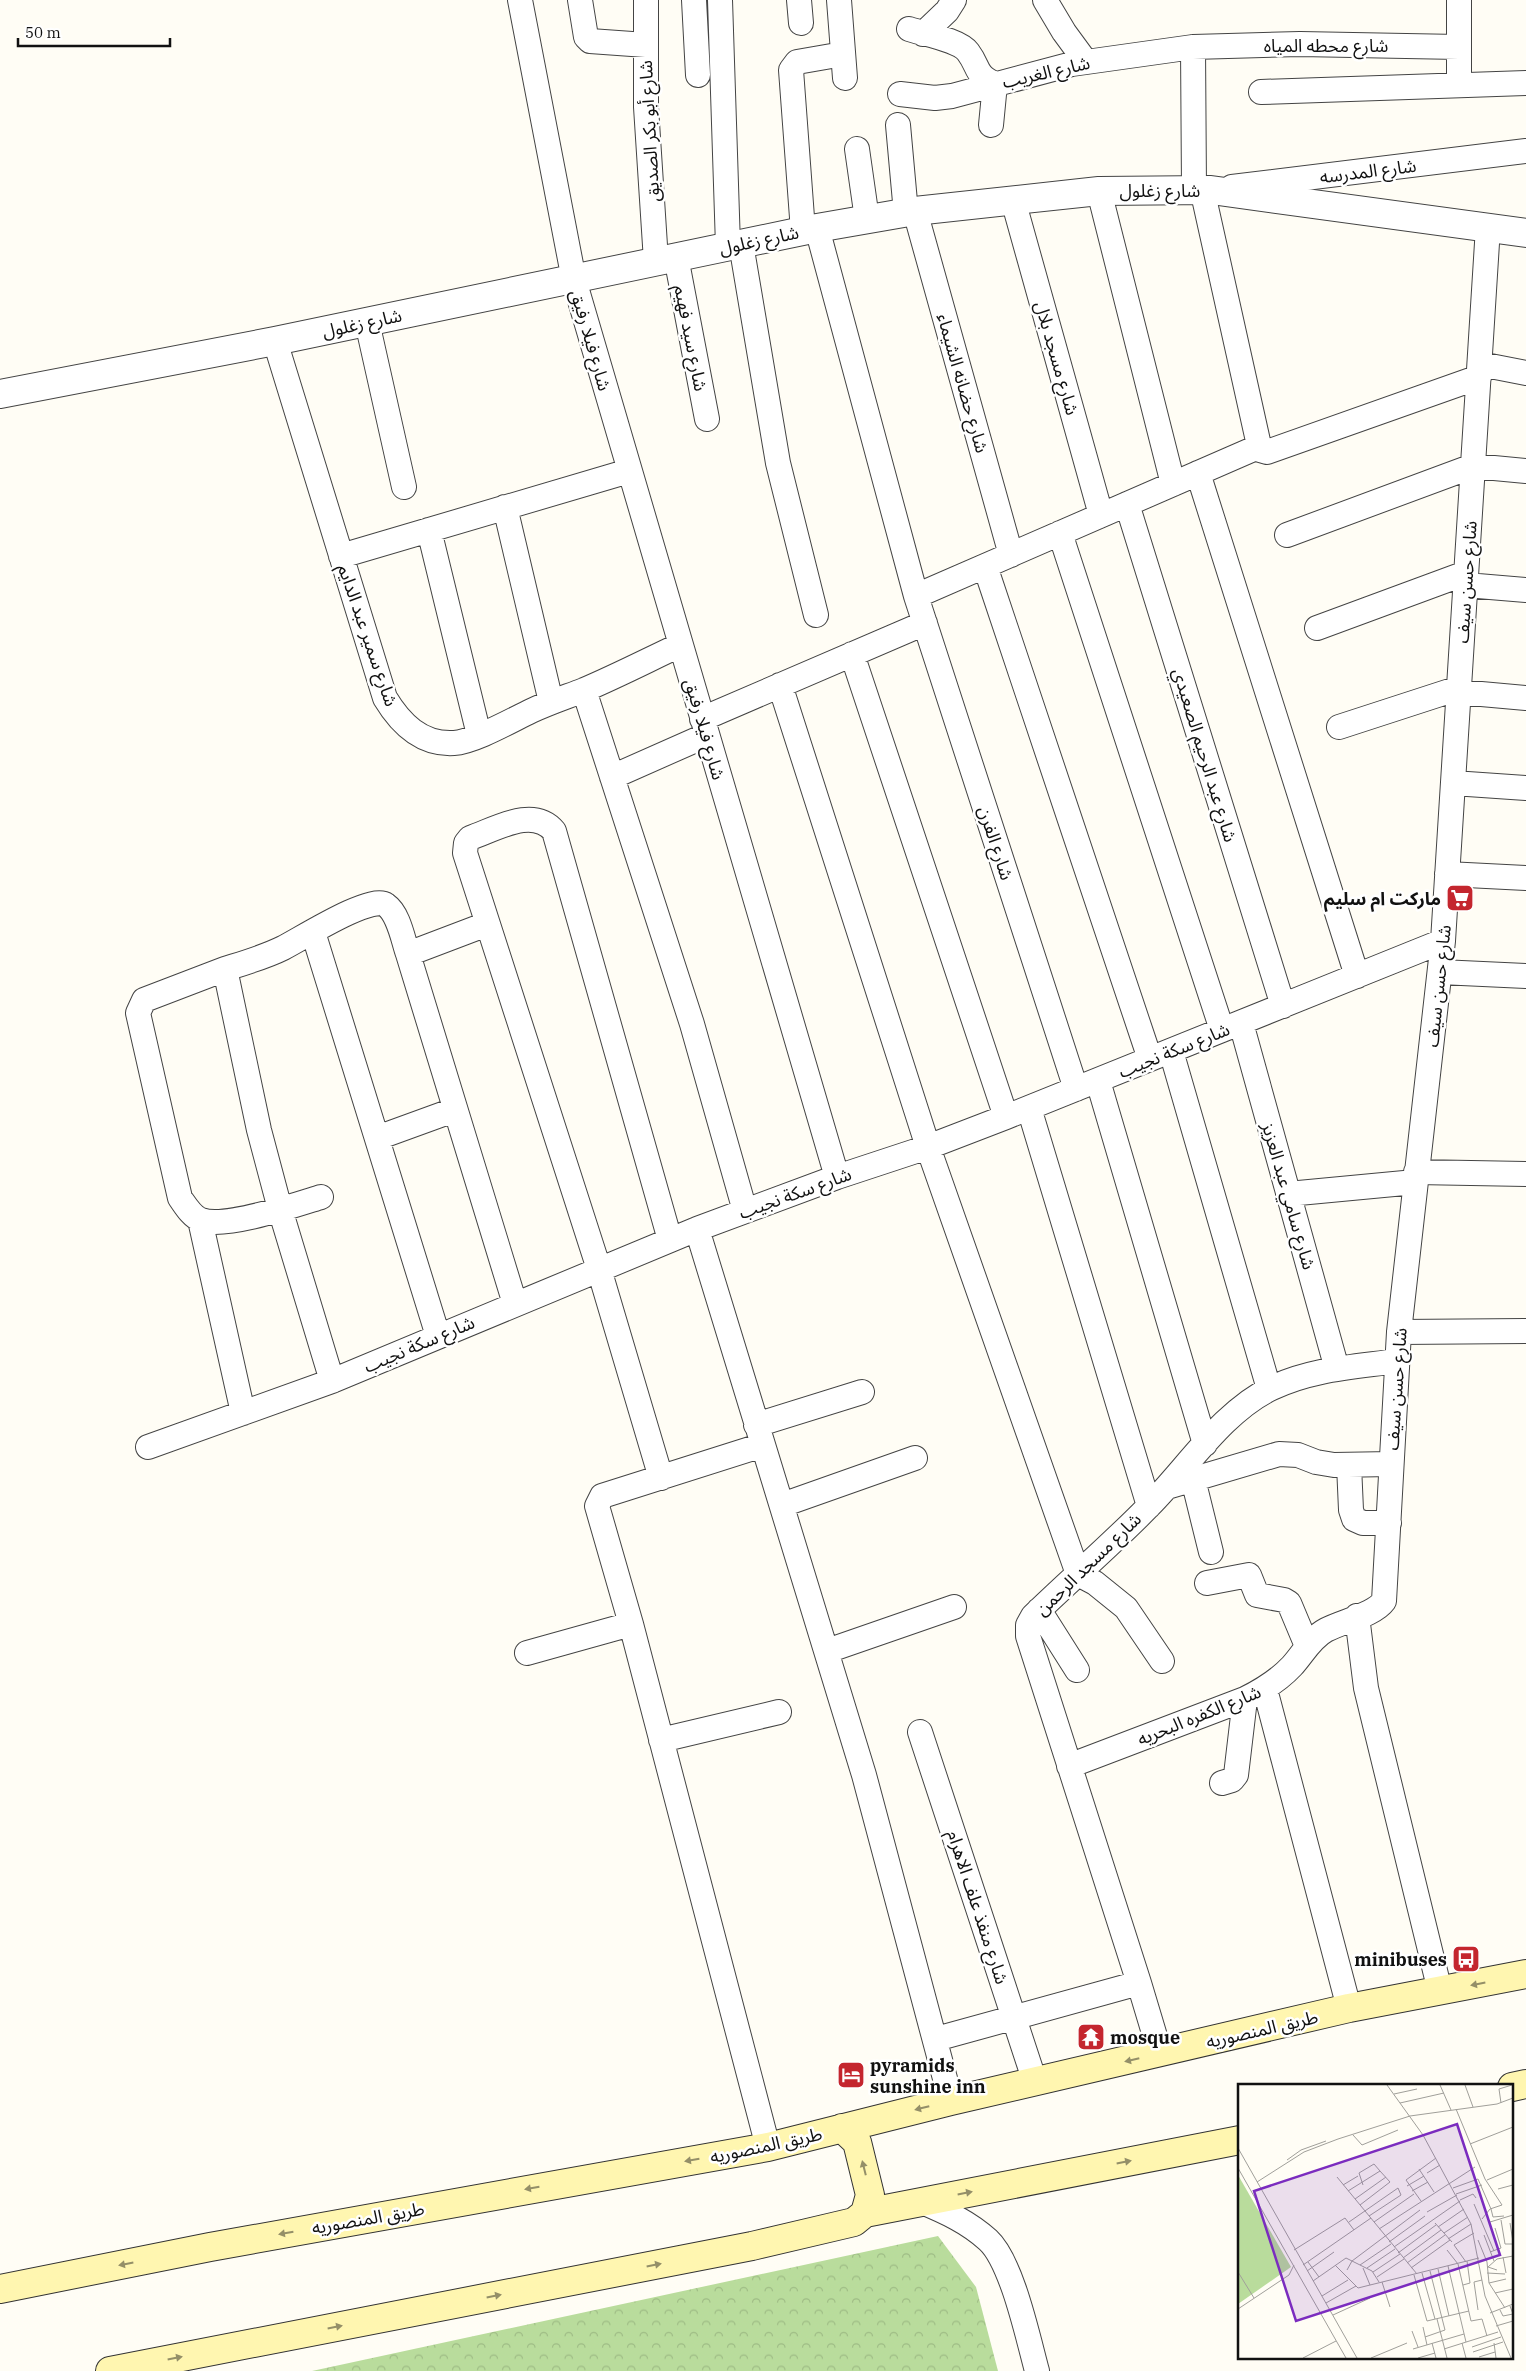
<svg xmlns="http://www.w3.org/2000/svg" width="1526" height="2371" viewBox="0 0 1526 2371" font-family="'IBM Plex Serif','Noto Sans Arabic',serif">
<style>
.forest{fill:url(#forest-crowns)}
.lines{fill:none;stroke-linecap:round;stroke-linejoin:round}
.minor-casing{stroke:#444;stroke-width:26}
.tertiary-casing{stroke:#444;stroke-width:30}
.secondary-casing{stroke:#333;stroke-width:30}
.minor{stroke:#fff;stroke-width:24}
.tertiary{stroke:#fff;stroke-width:28}
.secondary{stroke:#fff6b0;stroke-width:28}
.oneway{fill:#948f68}
.labels{text-anchor:middle;dominant-baseline:central;stroke-width:5;stroke-linejoin:round;paint-order:stroke}
.street-label{font-size:18px;fill:#111;stroke:#fff}
.poi-label{font-size:18px;font-weight:bold;fill:#111;stroke:#fff;text-anchor:end}
.inset-road{fill:none;stroke:#a09f9a;stroke-width:1}
.view{fill:#7b2cbf;fill-opacity:0.15;stroke:#7b2cbf;stroke-width:2.5}
.inset-edge{fill:none;stroke:#111;stroke-width:2.5}
</style>
<defs>
<pattern id="forest-crowns" width="20" height="18" patternUnits="userSpaceOnUse" patternTransform="scale(1.25)"><rect width="20" height="18" fill="#b9dc9c"/><path d="M2 6a3 3 0 1 1 6 0M12 15a3 3 0 1 1 6 0" fill="none" stroke="#9ebc85"/></pattern>
</defs>
<rect width="100%" height="100%" fill="#fffdf5"/>
<path class="forest" d="M938,2236L976,2287L998,2371H312Z"/>
<g class="lines">
<defs>
<path id="minor" d="M520,0L574,280L837,1177
M580,0L586,37L590,41L646,45
M646,0V107L656,261
M694,0L698,75
M720,0L728,246
M799,0L801,23
M839,0L845,78
M1045,0L1064,32L1086,62
M909,29C924,34 959,40 968,52C980,68 974,74 995,84L991,125
M923,34L947,11L954,0
M1193,47L1194,189
M1459,85V0
M1261,92L1526,83
M900,94L935,98L952,96L1072,64L1193,47L1300,44L1459,47
M898,125L906,213
M857,149L867,219
M1232,187L1526,151
M1202,189L1260,450L1267,452L1479,377
M1099,191L1173,484
M1013,200L1101,515
M915,211L1011,555
M817,228L916,596L1076,1089
M803,231L791,70L797,62L843,54
M741,244L778,463L816,615
M676,257L707,419
M367,322L404,487
M275,341L385,698C400,723 421,745 454,743C474,742 512,720 531,711C548,703 566,697 584,690C617,676 648,660 680,645
M1480,364L1526,373
M1198,473L1357,976
M1127,504L1283,1006
M505,507L551,702
M429,530L479,735
M1060,533L1222,1030
M1287,535L1473,466L1526,471
M341,556L629,471
M985,566L1150,1059
M1466,585L1526,590
M916,596L1258,447
M1317,628L1466,573
M852,654L1006,1117
M780,685L928,1147L1078,1574L1095,1583L1126,1608L1162,1661
M584,690L692,1024L745,1211
M1459,692L1526,698
M702,719L925,623
M1339,727L1459,688
M612,777L707,735
M1453,783L1526,788
M1447,874L1526,878
M313,932L438,1336
M408,954L487,924
M225,969L144,1000L138,1013L180,1198C185,1205 192,1217 201,1220C225,1229 295,1205 321,1197
M1440,972L1526,976
M1241,1023L1337,1369
M1171,1051L1269,1389
M1098,1081L1205,1444
M1029,1108L1149,1506
M377,1138L454,1110
M1416,1172L1526,1174
M1288,1194L1415,1182
M200,1220L243,1413
M697,1229L864,1775L951,2101
M1399,1332L1526,1331
M332,1381L280,1209L259,1130L225,969C244,963 265,957 283,948C301,939 371,894 386,905C399,914 403,940 408,954L515,1304
M756,1425L862,1392
M763,1445L602,1496L597,1506L631,1624L768,2147
M148,1447L332,1381L697,1229L837,1177L928,1147L1006,1117L1443,941
M1349,1465L1351,1510L1354,1519L1363,1523H1389
M661,1478L599,1269L465,853L466,843L470,838C496,829 533,806 554,831L670,1240
M1193,1479L1211,1552
M1167,1487L1279,1454L1298,1455L1316,1462L1334,1465L1391,1464
M782,1505L915,1458
M1207,1583L1249,1575L1257,1595L1284,1600L1289,1603L1307,1646
M1039,1610L1077,1670
M1357,1616L1366,1688L1440,1991
M827,1651L954,1607
M527,1653L631,1624
M1265,1689L1349,2008
M920,1732L1035,2082
M661,1740L779,1712
M1069,1766L1245,1699C1263,1690 1278,1681 1292,1666C1303,1654 1311,1638 1326,1630C1343,1621 1374,1615 1384,1601L1399,1332L1443,941L1488,227
M1222,1783L1232,1780L1236,1775L1245,1699
M936,2039L1139,1983
M1160,2053L1139,1983L1028,1636V1625L1033,1616C1071,1579 1112,1544 1149,1506C1187,1468 1223,1411 1272,1388C1311,1369 1355,1367 1397,1361
M922,2202C946,2212 968,2222 988,2240C1012,2262 1028,2338 1037,2371"/>
<path id="tertiary" d="M0,394L275,341L817,228L915,211L1099,191L1211,190L1526,233"/>
<path id="secondary" d="M1512,2087L1526,2084
M865,2213L1240,2140
M0,2289L210,2247L768,2147L951,2101L1349,2008L1526,1974
M110,2371L752,2246L854,2222L865,2213L870,2195L857,2142L842,2128"/>
</defs>
<use href="#minor" class="minor-casing"/>
<use href="#tertiary" class="tertiary-casing"/>
<use href="#secondary" class="secondary-casing"/>
<use href="#minor" class="minor"/>
<use href="#tertiary" class="tertiary"/>
<use href="#secondary" class="secondary"/>
</g>
<defs><path id="oneway-solid" d="M-6-.8H1V-3.2L6.5 0L1 3.2V.8H-6Z" transform="scale(1.25)"/></defs>
<g class="oneway">
<use href="#oneway-solid" transform="translate(1478 1984) rotate(169)"/>
<use href="#oneway-solid" transform="translate(1132 2060) rotate(167)"/>
<use href="#oneway-solid" transform="translate(922 2108) rotate(166)"/>
<use href="#oneway-solid" transform="translate(692 2160) rotate(170)"/>
<use href="#oneway-solid" transform="translate(1124 2162) rotate(-11)"/>
<use href="#oneway-solid" transform="translate(864 2168) rotate(-104)"/>
<use href="#oneway-solid" transform="translate(532 2188) rotate(170)"/>
<use href="#oneway-solid" transform="translate(965 2193) rotate(-11)"/>
<use href="#oneway-solid" transform="translate(286 2233) rotate(170)"/>
<use href="#oneway-solid" transform="translate(126 2264) rotate(169)"/>
<use href="#oneway-solid" transform="translate(654 2265) rotate(-11)"/>
<use href="#oneway-solid" transform="translate(494 2296) rotate(-11)"/>
<use href="#oneway-solid" transform="translate(335 2327) rotate(-11)"/>
<use href="#oneway-solid" transform="translate(175 2358) rotate(-11)"/>
</g>
<defs>
<symbol id="supermarket-square" viewBox="-11 -11 22 22"><rect x="-9" y="-9" width="18" height="18" rx="4" fill="#c4262e" stroke="#fff"/><path d="M-6-5.5h2.5l.6 2H6L4.5 2H-2.5L-4.4-4H-6ZM-1.5 3.2a1.3 1.3 0 1 0 .1 0ZM3 3.2a1.3 1.3 0 1 0 .1 0Z" fill="#fff"/></symbol>
<symbol id="bus-square" viewBox="-11 -11 22 22"><rect x="-9" y="-9" width="18" height="18" rx="4" fill="#c4262e" stroke="#fff"/><path d="M-5-6H5V4H4V6H2V4H-2V6H-4V4H-5ZM-3.5-4V0h7V-4ZM-3.5 1.2v1.5H-2V1.2ZM2 1.2v1.5H3.5V1.2Z" fill="#fff"/></symbol>
<symbol id="temple-square" viewBox="-11 -11 22 22"><rect x="-9" y="-9" width="18" height="18" rx="4" fill="#c4262e" stroke="#fff"/><path d="M0-6L5-2H3V0L6.5 2.5H4V6H1.5V3h-3V6H-4V2.5H-6.5L-3 0V-2H-5Z" fill="#fff"/></symbol>
<symbol id="hotel-square" viewBox="-11 -11 22 22"><rect x="-9" y="-9" width="18" height="18" rx="4" fill="#c4262e" stroke="#fff"/><path d="M-6-4.5h1.5V1H6V5H4.5V3h-9V5H-6ZM-4 0a1.8 1.8 0 1 1 3.6 0ZM.5 0V-2.5h3Q6-2.5 6 0Z" fill="#fff"/></symbol>
</defs>
<g fill-rule="evenodd">
<use href="#supermarket-square" x="1444" y="882" width="32" height="32"/>
<use href="#bus-square" x="1450" y="1943" width="32" height="32"/>
<use href="#temple-square" x="1075" y="2021" width="32" height="32"/>
<use href="#hotel-square" x="835" y="2059" width="32" height="32"/>
</g>
<g class="labels">
<g class="street-label">
<text x="1326" y="45">شارع محطه المياه</text>
<text transform="translate(1046 72) rotate(-13)">شارع الغريب</text>
<text transform="translate(649 131) rotate(-93)">شارع أبو بكر الصديق</text>
<text transform="translate(1368 171) rotate(-7)">شارع المدرسه</text>
<text x="1160" y="190">شارع زغلول</text>
<text transform="translate(759 240) rotate(-12)">شارع زغلول</text>
<text transform="translate(362 323) rotate(-12)">شارع زغلول</text>
<text transform="translate(691 338) rotate(79)">شارع سيد فهيم</text>
<text transform="translate(591 340) rotate(74)">شارع فيلا رفيق</text>
<text transform="translate(1057 358) rotate(74)">شارع مسجد بلال</text>
<text transform="translate(963 383) rotate(74)">شارع حضانه الشيماء</text>
<text transform="translate(1466 582) rotate(-86)">شارع حسن سيف</text>
<text transform="translate(368 635) rotate(71)">شارع سمير عبد الدايم</text>
<text transform="translate(705 729) rotate(74)">شارع فيلا رفيق</text>
<text transform="translate(1205 755) rotate(73)">شارع عبد الرحيم الصعيدي</text>
<text transform="translate(996 843) rotate(72)">شارع الفرن</text>
<text transform="translate(1438 986) rotate(-84)">شارع حسن سيف</text>
<text transform="translate(1174 1050) rotate(-22)">شارع سكة نجيب</text>
<text transform="translate(795 1193) rotate(-20)">شارع سكة نجيب</text>
<text transform="translate(1289 1196) rotate(74)">شارع سامي عبد العزيز</text>
<text transform="translate(419 1344) rotate(-23)">شارع سكة نجيب</text>
<text transform="translate(1396 1389) rotate(-86)">شارع حسن سيف</text>
<text transform="translate(1088 1564) rotate(-44)">شارع مسجد الرحمن</text>
<text transform="translate(1199 1715) rotate(-22)">شارع الكفره البحريه</text>
<text transform="translate(978 1907) rotate(72)">شارع منفذ علف الاهرام</text>
<text transform="translate(1262 2029) rotate(-13)">طريق المنصوريه</text>
<text transform="translate(766 2145) rotate(-12)">طريق المنصوريه</text>
<text transform="translate(368 2218) rotate(-10)">طريق المنصوريه</text>
</g>
<g class="poi-label">
<text x="1441" y="898">ماركت ام سليم</text>
<text x="1447" y="1959">minibuses</text>
<text x="1110" y="2037" text-anchor="start">mosque</text>
<text x="870" y="2065" text-anchor="start">pyramids<tspan x="870" dy="21">sunshine inn</tspan></text>
</g>
</g>
<g transform="translate(1238 2084)">
<rect width="275" height="275" fill="#fffdf5"/>
<path d="M0,91L53,183L0,220Z" fill="#b9dc9c"/>
<path class="inset-road" d="M149,1L185,51L233,140L247,212L273,274M202,1L213,26M227,1L235,23M156,10L179,5M162,19L206,9M263,19L261,5L274,1M218,25L247,95L264,121L252,125L244,135M115,51L124,61L160,46M232,60L275,43M0,64L119,274M49,76L63,66L88,57M0,84L108,274M181,85L196,108M189,89L202,81M99,93L179,190M249,96L275,85M19,98L66,68L100,55L172,32L259,20L275,14M105,101L120,92M125,101L121,89L136,80L142,87M169,102L186,92M215,104L240,95L253,125M260,105L275,101M110,107L142,87L152,98L122,121M174,107L190,98M218,110L244,101M117,115L148,93M222,116L235,110L238,114M183,117L168,96L198,74M236,120L256,167M253,125L255,133L266,132M189,128L219,111M263,136L267,160H275M111,138L160,104L163,111L131,132M136,138L176,110M252,138L275,131M197,139L214,158M272,139L275,158M200,143L226,125M141,145L237,83M206,149L230,133M246,151L256,177M210,155L233,140M240,156L249,178L251,199L267,224M151,158L187,132M156,163L222,117M56,166L107,134L116,146M209,166L220,180L233,237L244,235L249,252M252,168L263,164L257,144M160,169L198,141M265,173L268,189M165,174L203,146M70,178L81,193M228,178L216,161L236,149M169,179L207,151M65,181L133,134M97,181L120,204L241,174M122,181L153,160M210,182L228,258M125,184L132,201M129,184L157,165M173,184L212,156M200,185L211,232M109,186L114,177L182,126M259,186L250,183L259,175L275,172M69,187L96,168M0,188L16,214M135,188L162,170M184,189L197,235M249,189L267,190M176,191L189,237L231,227M139,193L166,175M75,197L108,174L134,187L141,198M144,198L152,223M251,199L268,195M225,201L232,199L229,177M257,209L275,205M84,212L110,196M88,219L118,202M0,225L51,191L56,181M240,226L236,198L244,196M262,226L265,232L275,230L272,222M252,229L275,220M95,231L132,214M199,235L209,274M258,242L275,237M185,243L189,261M174,247L180,263M187,253L207,246L192,187M194,259L198,274M224,259L228,274M256,259L258,274M234,263L263,253M175,265L226,250M206,265L260,248M235,268L265,258M241,273L257,268M65,274L98,257M133,274L169,259M180,274L197,269"/>
<path class="view" d="M219,40L262,171L58,237L16,107Z"/>
<rect width="275" height="275" class="inset-edge"/>
</g>
<path d="M18 38v8h152v-8" fill="none" stroke="#111111" stroke-width="2.5"/>
<text x="25" y="38" font-size="15" fill="#111111" stroke="#ffffff" stroke-width="4" paint-order="stroke">50 m</text>
</svg>
